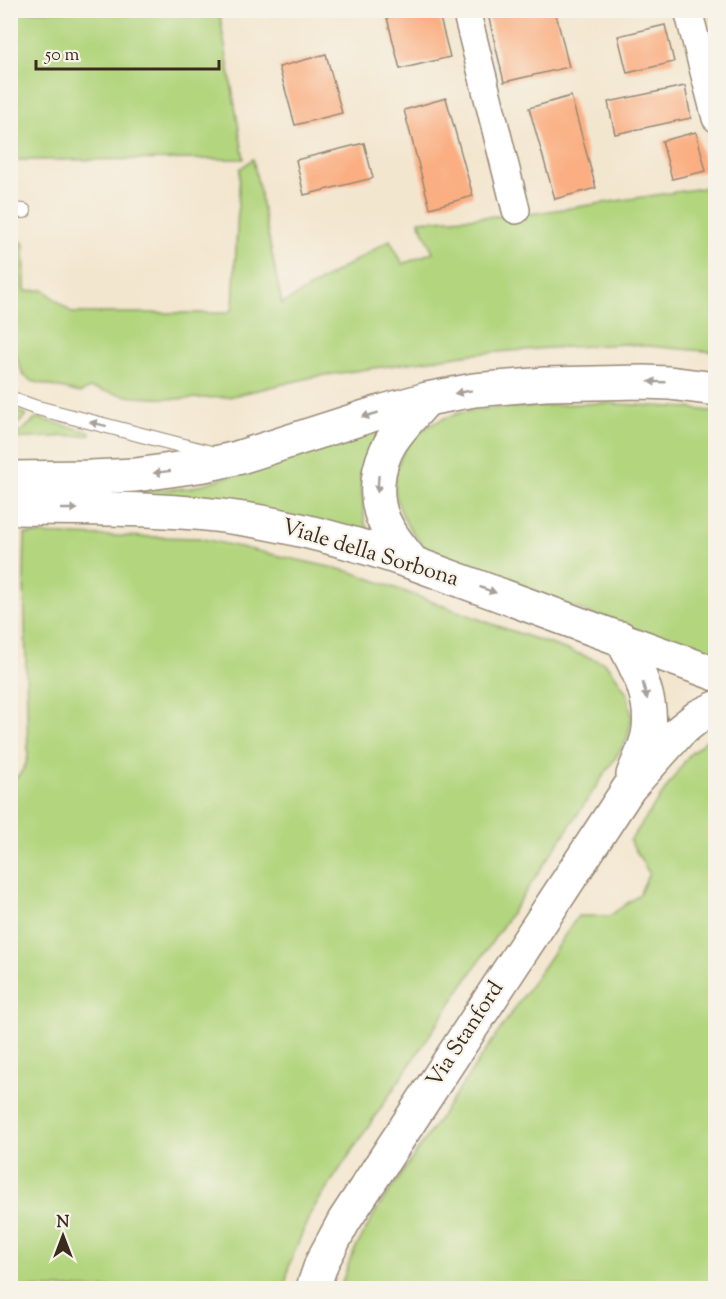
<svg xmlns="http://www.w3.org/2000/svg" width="726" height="1299" viewBox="0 0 726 1299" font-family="'Sorts Mill Goudy',serif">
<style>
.green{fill:#b2d57e;stroke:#76804e;stroke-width:1.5}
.building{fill:#faae81}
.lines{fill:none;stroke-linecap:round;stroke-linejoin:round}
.service-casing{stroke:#978876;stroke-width:16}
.minor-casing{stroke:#978876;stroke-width:30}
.tertiary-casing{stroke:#978876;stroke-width:36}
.service{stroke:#fff;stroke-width:14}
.minor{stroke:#fff;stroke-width:27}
.tertiary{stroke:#fff;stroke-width:33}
.oneway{fill:#a79f9a}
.labels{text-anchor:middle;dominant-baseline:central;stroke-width:4.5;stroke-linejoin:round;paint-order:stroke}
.street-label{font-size:22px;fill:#3b2a1e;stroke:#f7f3e8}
</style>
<rect width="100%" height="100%" fill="#f7f3e8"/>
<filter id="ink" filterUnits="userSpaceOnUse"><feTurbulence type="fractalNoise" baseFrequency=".0167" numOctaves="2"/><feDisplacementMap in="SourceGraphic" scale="12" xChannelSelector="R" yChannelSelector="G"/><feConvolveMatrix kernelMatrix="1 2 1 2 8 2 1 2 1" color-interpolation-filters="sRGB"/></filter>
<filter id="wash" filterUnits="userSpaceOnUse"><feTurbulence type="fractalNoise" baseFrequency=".008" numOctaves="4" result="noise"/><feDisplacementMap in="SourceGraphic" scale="24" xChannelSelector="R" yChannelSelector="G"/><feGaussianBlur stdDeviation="1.35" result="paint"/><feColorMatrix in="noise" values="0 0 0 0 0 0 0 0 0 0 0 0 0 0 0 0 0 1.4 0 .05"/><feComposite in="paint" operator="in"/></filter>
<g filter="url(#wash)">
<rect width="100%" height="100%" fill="#f3e6cf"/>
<path class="green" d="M10,11H219L244,159L11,160Z
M253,159L282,304L390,240L403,264L433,252L419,221L530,214L715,186V352L626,344L550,348L471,354L313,377L228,397L178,399L133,397L90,388L80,393L32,381L23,375L12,344L10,241L20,240L24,244L25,291L44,290L72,313H228L233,308L240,169Z
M602,403L690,408L715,412V661L432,553C427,548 420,543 416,537C403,522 393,497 395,477C397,464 401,454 409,444C438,408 486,408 528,407C552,405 577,404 602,403Z
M11,408L27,415L19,423L11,427Z
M37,418L90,432V435L12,439Z
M382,429L360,472L365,524L374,537L86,493L190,488L328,447Z
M25,534L199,538L352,572L492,624L605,663L618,679L628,695L632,719L626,742L311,1212L289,1265L285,1288H11L10,781C21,776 26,767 28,756L24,574Z
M715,733V1283L694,1288H340L351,1257L376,1211L578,916H609L639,895L649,873L630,841L689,755Z"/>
<g id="blocks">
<path class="building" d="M385,10H438L450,57L400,69Z
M487,10H555L569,67L504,82Z
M716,15V34H715L710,16Z
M665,25L674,62L627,73L618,36Z
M326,54L342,113L295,125L279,67Z
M685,86L691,118L615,134L608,102Z
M571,96L596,188L555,199L529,108Z
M446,98L473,196L430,208L404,110Z
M696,132L706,171L672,179L662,141Z
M364,143L373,178L304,195L296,160Z"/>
</g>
</g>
<g filter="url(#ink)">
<use href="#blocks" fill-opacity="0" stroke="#978876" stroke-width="1.5"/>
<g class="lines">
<defs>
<path id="service" d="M10,210L24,211
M10,397L15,400L34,407L211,453"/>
<path id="minor" d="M466,10L516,210
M688,10L716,118"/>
<path id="tertiary" d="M10,478L90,477L136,475L205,465L237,458L384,411L427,399L474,390L545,384L643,382L669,383L716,389
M10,508C88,509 167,507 244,519C302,528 358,544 413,563L716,674
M413,563C403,550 391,537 384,521C373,496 377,465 391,442C401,426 415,413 427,399
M621,638C637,668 655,700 648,735C645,749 638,762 633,775
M313,1288L322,1262L344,1221L629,788L680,731L699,716L716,708"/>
</defs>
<use href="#service" class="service-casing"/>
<use href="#minor" class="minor-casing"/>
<use href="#tertiary" class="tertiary-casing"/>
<use href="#service" class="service"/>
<use href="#minor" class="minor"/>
<use href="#tertiary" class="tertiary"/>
</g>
<defs><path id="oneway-solid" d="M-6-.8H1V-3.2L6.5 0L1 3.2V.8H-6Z" transform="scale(1.5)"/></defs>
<g class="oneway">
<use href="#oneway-solid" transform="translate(657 382) rotate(-178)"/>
<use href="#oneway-solid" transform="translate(463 392) rotate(170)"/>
<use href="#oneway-solid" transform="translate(370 415) rotate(164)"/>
<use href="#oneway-solid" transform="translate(98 424) rotate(-166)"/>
<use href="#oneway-solid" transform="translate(162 472) rotate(173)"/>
<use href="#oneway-solid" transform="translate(378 484) rotate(94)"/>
<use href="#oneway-solid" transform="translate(69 509)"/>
<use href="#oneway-solid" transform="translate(488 590) rotate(20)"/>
<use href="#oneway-solid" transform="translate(645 691) rotate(75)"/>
</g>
</g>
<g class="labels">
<g class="street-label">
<text transform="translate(370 554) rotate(17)">Viale della Sorbona</text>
<text transform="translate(466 1035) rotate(-57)">Via Stanford</text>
</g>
</g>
<rect width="726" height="1299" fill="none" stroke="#f7f3e8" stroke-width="36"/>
<g transform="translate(63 1236)" stroke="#f7f3e8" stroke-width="4.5" paint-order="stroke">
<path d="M0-4.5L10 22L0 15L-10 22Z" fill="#3b2a1e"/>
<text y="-9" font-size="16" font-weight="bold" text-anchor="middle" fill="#3b2a1e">N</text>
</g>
<path d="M36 60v9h183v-9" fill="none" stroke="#3b2a1e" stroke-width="3"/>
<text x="45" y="60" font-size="18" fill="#3b2a1e" stroke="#f7f3e8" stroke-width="4.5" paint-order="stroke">50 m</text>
</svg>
